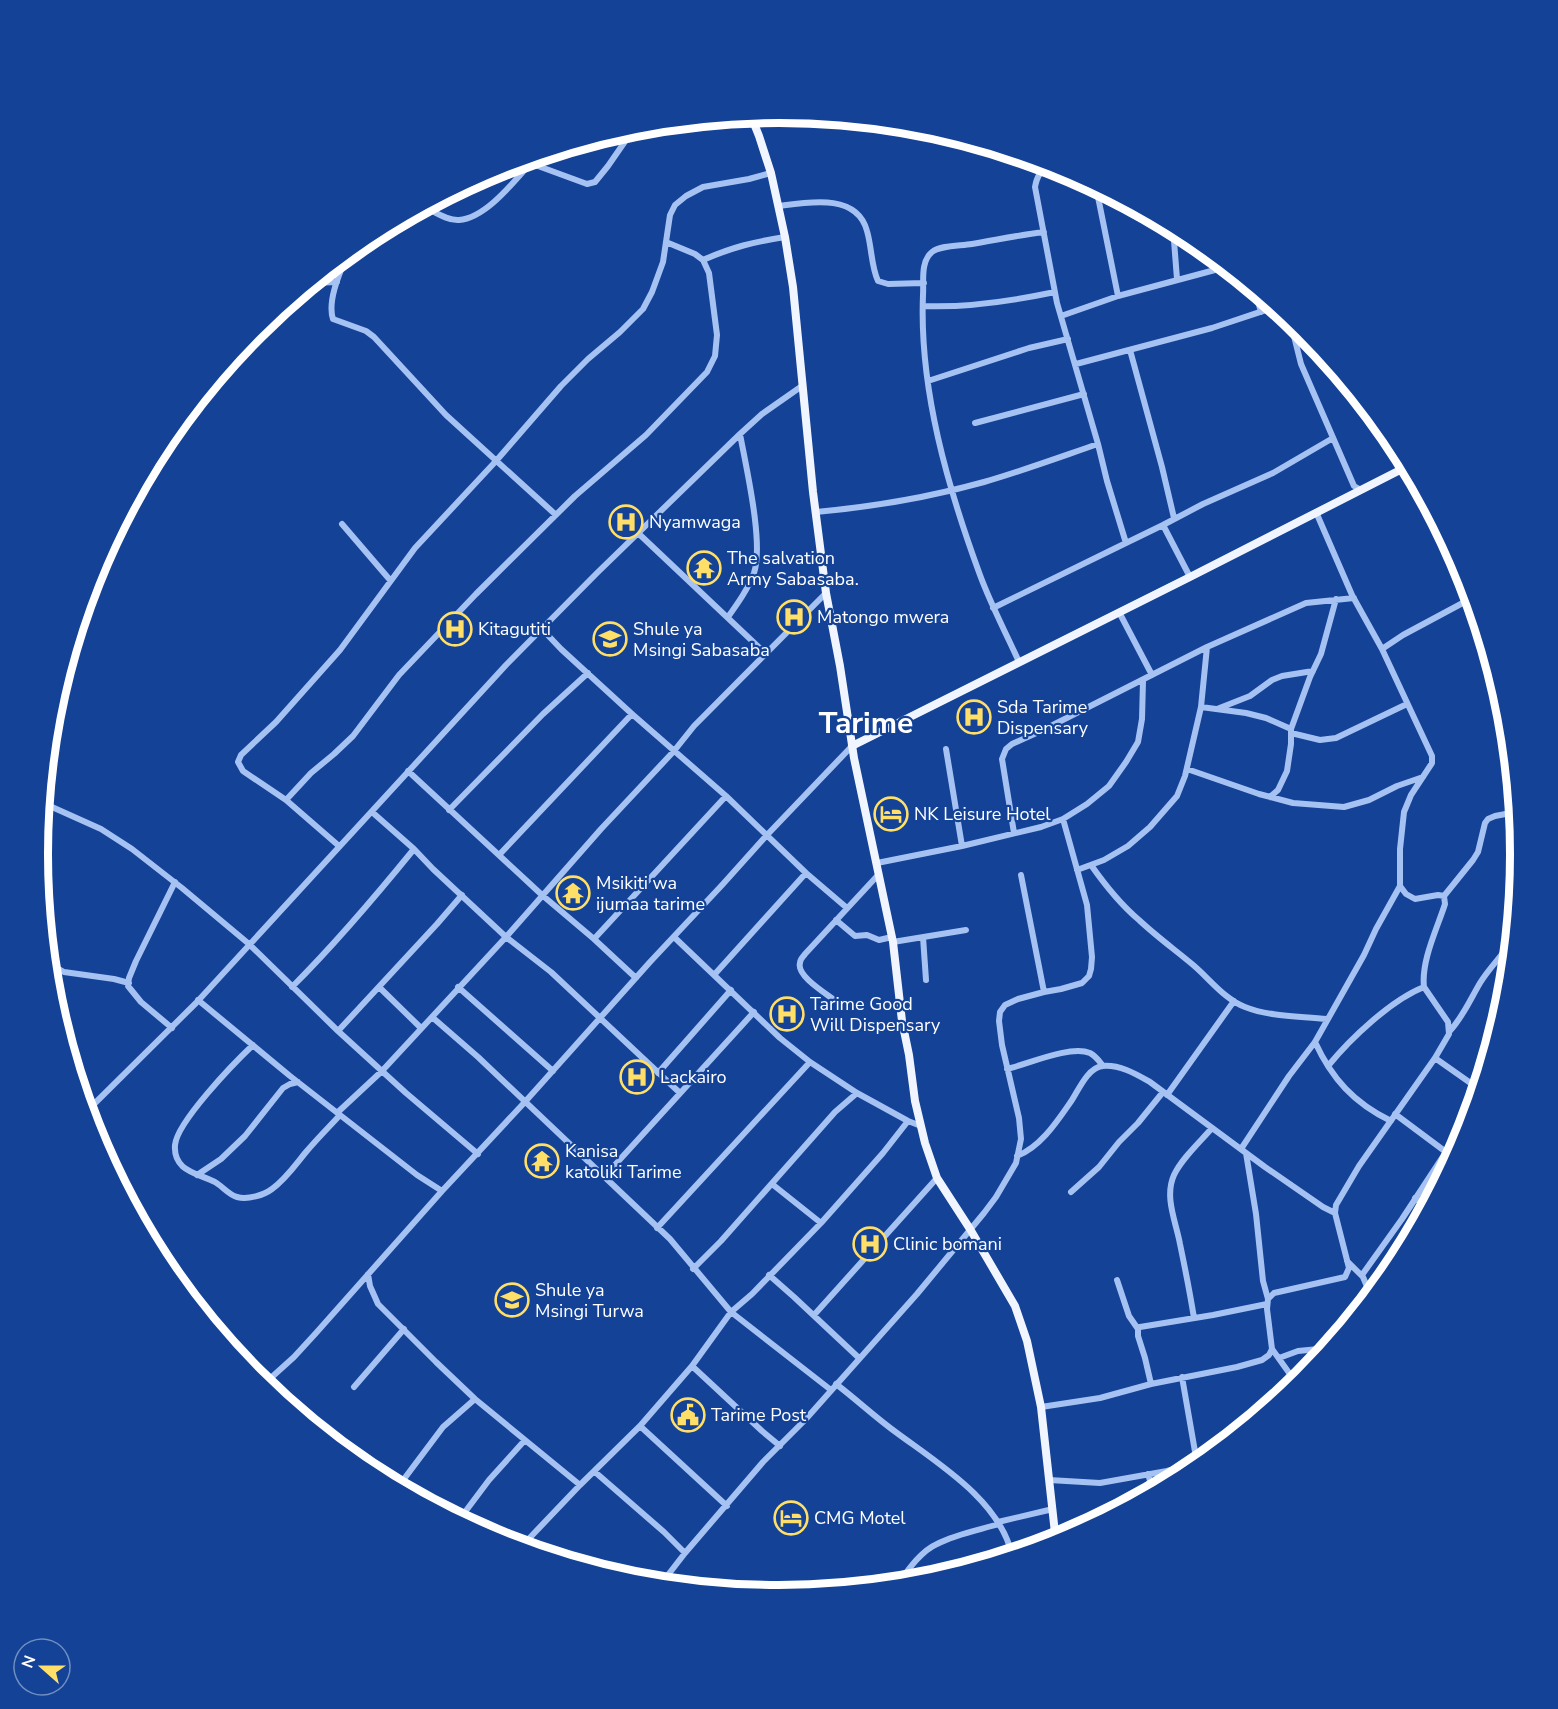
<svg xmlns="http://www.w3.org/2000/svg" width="1558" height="1709" viewBox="0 0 1558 1709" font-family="'Nunito Sans',sans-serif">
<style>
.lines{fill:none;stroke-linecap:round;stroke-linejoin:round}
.minor{stroke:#a5c2f3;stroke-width:6}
.major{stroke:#f1f5ff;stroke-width:8}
.labels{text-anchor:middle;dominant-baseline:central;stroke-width:4.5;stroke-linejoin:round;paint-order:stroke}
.poi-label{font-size:18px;fill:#fff;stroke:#134297;text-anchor:start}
.town-label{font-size:30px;font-weight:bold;fill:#fff;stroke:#134297}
.rim{fill:none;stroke:#fff;stroke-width:8}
</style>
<rect width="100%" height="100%" fill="#134297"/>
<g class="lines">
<path class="minor" d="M1049,165C1040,172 1037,176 1035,187L1057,303L1098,444L1107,481L1126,543L1163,525L1190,577
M1096,187L1118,296
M779,206C809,202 857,193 867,231C872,248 871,266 878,281L888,284L924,283
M425,207C435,212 448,221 459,220C485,218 512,184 528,166H538L587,184L595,182L608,166L635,127
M1173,228L1177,279
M347,255C340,272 327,301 333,319L366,331L374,337L446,415L556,515
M703,260C733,247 753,242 785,237
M312,283L337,282
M1255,291L1261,312
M923,306C968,308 1012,301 1055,292
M1061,316L1118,296L1226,267
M1290,320L1301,364L1354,486L1361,490
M1130,350L1162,467L1174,518
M1076,364L1212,328L1275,307
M928,381L1029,348L1068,339
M975,423L1084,394
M816,512C872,507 930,497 984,482C1022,471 1060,457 1098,444
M342,524L390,580
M1163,525L1203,504L1273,473L1333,438
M638,533L765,653
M993,608L1126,543
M1119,612L1152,675
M728,617C738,603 748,589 754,573C764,543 746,467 740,434
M541,628L561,649L632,714L726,796L806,873L847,908
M1382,649L1403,635L1472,598
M1019,662C1006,633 991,605 980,575C948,488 919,389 923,295C924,282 920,262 932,252C941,245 960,246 972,244C996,240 1019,235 1044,232
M1201,707L1246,713L1266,718L1291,729
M1217,709L1250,696L1272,680L1282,676L1313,671
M1291,733L1320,740L1336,738L1407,704
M946,749L962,846
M1187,769L1259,794L1293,803L1344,807L1369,800L1397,786L1423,777
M408,771L542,895L594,939L636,978
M1270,797L1278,790L1287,771L1291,744V729L1310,677L1321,654L1336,599
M286,800L311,773L334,754L353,736L399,675L476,594L575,496L646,435L707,372L715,356L717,335L709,273L703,260L695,254L666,242
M43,803L101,829L132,849L182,888L249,944L338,1031L406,1093L478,1154
M449,810L543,714L588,673
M372,812L414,849L433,869L506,937L551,972L680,1093
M1014,833L1002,759L1006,749L1012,744L1043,730L1207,647L1306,603L1354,598
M339,846L286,800L243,771L238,762L241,755L276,722L340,650L415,548L496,461L561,386L588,359L620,332L643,309L652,292L663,262L670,215L675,205L686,196L703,187L749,179L771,173
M499,855L632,714
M877,863L962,846L1041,827L1063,819L1087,804L1109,786L1126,762L1138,742L1142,719L1143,681
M1091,865C1105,885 1120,904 1139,920C1156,936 1174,949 1192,964C1209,978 1224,999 1245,1007C1270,1017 1300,1016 1327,1019
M1077,870L1104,860L1128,846L1150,827L1177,796L1185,776L1201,707L1207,647
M1021,875L1044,992
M1444,896L1473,860L1478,852L1485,823L1488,819L1495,816L1516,812
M836,920L855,936L867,935L879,940L892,937
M674,937L780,1038L810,1062L857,1093L908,1121L921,1126
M923,937L926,980
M594,939L726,796
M893,942L966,930
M48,963L64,972L114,979L129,983
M714,975L806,873
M292,987C336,943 375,897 414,849
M379,987L421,1028
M458,987L553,1071
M198,1000L290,1076L417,1175L442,1191
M837,1002C827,994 796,976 800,963C800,959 803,957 805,954L879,874
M432,1017L478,1057L670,1239L731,1312L831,1390
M172,1028L141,1002L128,986L129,978L136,961L175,882
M338,1031L437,924L462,895
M1449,1032C1463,1017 1470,1000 1480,983C1489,968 1502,956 1512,941
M1315,1042C1332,1079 1354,1103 1391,1121
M253,1045C234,1063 177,1122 175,1145C173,1171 197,1173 215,1182C222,1186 229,1195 237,1197C248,1200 264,1195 272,1189C286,1179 296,1164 306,1152C317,1139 329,1127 340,1115
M1435,1058L1479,1089
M1328,1066C1350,1039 1391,1000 1424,987
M1007,1069C1028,1064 1070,1045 1090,1053C1096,1056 1099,1061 1103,1066
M658,1073L731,990
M1167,1095L1234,1001
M86,1112L196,1003L506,665L597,573L740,434L762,414L802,386
M338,1112L382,1071L506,937L601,829L674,751L694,726L826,593
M1395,1114L1454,1158
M1241,1149L1289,1076L1315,1042L1364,955L1376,929L1400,886
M1246,1153L1256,1214L1263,1281L1268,1299
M1017,1156C1041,1147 1058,1120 1072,1100C1079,1089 1088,1068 1102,1066C1119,1064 1136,1074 1150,1082L1265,1167L1323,1207L1335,1213
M197,1175L221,1159L245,1136L283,1088L290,1084L298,1082
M604,1177L754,1012
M772,1184L821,1223
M1071,1192L1099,1167L1119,1142L1138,1123L1163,1092
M1415,1198L1427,1207
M657,1228L810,1062
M1347,1261L1363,1277L1371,1296
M693,1269L721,1241L835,1112L857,1093
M368,1274L370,1286L378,1304L436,1362L475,1399L580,1485L640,1426L692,1366L731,1312L752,1294L821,1223L883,1153L908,1121
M769,1275L794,1297L859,1358
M1362,1275L1402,1219L1446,1152
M1117,1280L1129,1316L1138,1329
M814,1315L937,1178
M1194,1318C1190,1293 1185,1268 1180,1244C1176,1222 1164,1197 1174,1175C1182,1158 1200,1142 1212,1128
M1272,1349L1297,1384
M1279,1358L1298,1351L1329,1348
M692,1366L762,1431L780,1446
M250,1374L261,1384
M1182,1377L1197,1463
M836,1384C857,1400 876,1418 897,1433C939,1464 1000,1501 1012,1555
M1151,1384L1145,1358L1138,1336V1329L1140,1327L1213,1315L1267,1304
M263,1385L294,1357L316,1333L442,1191L524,1103L650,962L723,884L767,835L852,746
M354,1387L404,1329
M1041,1407L1100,1398L1151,1384L1237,1367L1262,1360L1269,1355L1272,1349L1267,1309L1268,1299L1274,1293L1345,1277L1349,1268L1335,1213L1336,1205L1359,1166L1435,1058L1449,1034L1448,1022L1424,987C1421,961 1437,929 1445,904L1444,896L1438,895L1415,899L1406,894L1400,886V849L1404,812L1411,795L1432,763V756L1382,649L1352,595L1316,512
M640,1426L727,1506
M595,1472L664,1532L685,1553
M1148,1474L1153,1491
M1049,1480L1100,1483L1167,1471L1201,1462
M398,1487L443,1427L475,1399
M459,1520L489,1480L525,1440
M998,1522L1053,1509
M521,1547L580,1485
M661,1584L685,1553L763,1462L805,1420L917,1294L984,1213L996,1197L1016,1163L1021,1139L1019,1118L1002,1045L999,1021L1000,1012L1005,1005L1018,999L1044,992L1061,989L1082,983L1089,976L1091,969L1092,957L1087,905L1063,819
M898,1584C908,1570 921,1551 937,1544C956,1534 979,1530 999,1524"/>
<path class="major" d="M751,116L759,136L771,173L785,237L793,287L813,492L826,593L840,666L854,758L893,942L902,1021L909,1055L915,1101L925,1143L937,1178L970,1229L1015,1306L1027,1341L1041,1407L1056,1542
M852,746L1190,577L1408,466"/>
</g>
<defs>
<symbol id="hospital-ring" viewBox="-11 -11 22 22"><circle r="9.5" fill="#134297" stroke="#ffdf67" stroke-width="1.5"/><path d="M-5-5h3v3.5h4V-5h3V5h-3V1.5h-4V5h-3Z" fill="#ffdf67"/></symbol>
<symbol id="temple-ring" viewBox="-11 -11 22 22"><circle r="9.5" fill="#134297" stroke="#ffdf67" stroke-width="1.5"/><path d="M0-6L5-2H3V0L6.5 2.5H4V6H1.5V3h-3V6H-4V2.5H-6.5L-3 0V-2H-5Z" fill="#ffdf67"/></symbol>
<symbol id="school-ring" viewBox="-11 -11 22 22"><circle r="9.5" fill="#134297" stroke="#ffdf67" stroke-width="1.5"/><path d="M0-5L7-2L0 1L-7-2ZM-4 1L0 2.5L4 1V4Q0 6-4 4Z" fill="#ffdf67"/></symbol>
<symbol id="hotel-ring" viewBox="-11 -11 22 22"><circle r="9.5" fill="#134297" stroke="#ffdf67" stroke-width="1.5"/><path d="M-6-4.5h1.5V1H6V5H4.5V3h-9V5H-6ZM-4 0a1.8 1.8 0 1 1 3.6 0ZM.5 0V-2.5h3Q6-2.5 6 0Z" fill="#ffdf67"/></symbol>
<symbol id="civic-ring" viewBox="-11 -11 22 22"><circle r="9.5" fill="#134297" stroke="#ffdf67" stroke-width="1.5"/><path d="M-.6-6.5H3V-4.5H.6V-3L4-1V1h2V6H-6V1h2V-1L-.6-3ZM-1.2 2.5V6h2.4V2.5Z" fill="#ffdf67"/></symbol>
</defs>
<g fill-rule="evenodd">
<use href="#hospital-ring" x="607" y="503" width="38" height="38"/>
<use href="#temple-ring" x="685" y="549" width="38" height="38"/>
<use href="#hospital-ring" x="775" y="598" width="38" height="38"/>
<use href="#hospital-ring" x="436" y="610" width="38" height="38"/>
<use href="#school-ring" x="591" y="620" width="38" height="38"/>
<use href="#hospital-ring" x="955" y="698" width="38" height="38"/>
<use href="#hotel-ring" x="872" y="795" width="38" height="38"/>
<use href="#temple-ring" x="554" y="874" width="38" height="38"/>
<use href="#hospital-ring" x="768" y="995" width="38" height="38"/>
<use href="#hospital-ring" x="618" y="1058" width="38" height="38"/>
<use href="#temple-ring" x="523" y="1142" width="38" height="38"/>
<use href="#hospital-ring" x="851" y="1225" width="38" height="38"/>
<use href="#school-ring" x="493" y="1281" width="38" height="38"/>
<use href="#civic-ring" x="669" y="1396" width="38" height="38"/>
<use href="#hotel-ring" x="772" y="1499" width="38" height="38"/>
</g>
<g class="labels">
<g class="poi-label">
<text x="649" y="522">Nyamwaga</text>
<text x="727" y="558">The salvation<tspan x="727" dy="21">Army Sabasaba.</tspan></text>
<text x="817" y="617">Matongo mwera</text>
<text x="478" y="629">Kitagutiti</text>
<text x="633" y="629">Shule ya<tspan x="633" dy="21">Msingi Sabasaba</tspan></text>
<text x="997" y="707">Sda Tarime<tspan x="997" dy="21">Dispensary</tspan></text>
<text x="914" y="814">NK Leisure Hotel</text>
<text x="596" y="883">Msikiti wa<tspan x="596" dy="21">ijumaa tarime</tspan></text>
<text x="810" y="1004">Tarime Good<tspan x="810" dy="21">Will Dispensary</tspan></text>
<text x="660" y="1077">Lackairo</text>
<text x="565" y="1151">Kanisa<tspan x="565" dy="21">katoliki Tarime</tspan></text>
<text x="893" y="1244">Clinic bomani</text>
<text x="535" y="1290">Shule ya<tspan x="535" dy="21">Msingi Turwa</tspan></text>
<text x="711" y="1415">Tarime Post</text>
<text x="814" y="1518">CMG Motel</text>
</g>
<g class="town-label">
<text x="866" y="723">Tarime</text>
</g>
</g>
<path d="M0 0H1558V1709H0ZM48 854a731 731 0 1 1 1462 0a731 731 0 1 1-1462 0Z" fill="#134297" fill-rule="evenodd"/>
<path class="rim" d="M48 854a731 731 0 1 1 1462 0a731 731 0 1 1-1462 0Z"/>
<g transform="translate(42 1667) rotate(291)"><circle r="28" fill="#134297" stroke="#718ec1" stroke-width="1.5"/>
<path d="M0-4.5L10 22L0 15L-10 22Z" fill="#ffdf67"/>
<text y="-9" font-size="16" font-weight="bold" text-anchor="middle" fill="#ffffff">N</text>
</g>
</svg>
